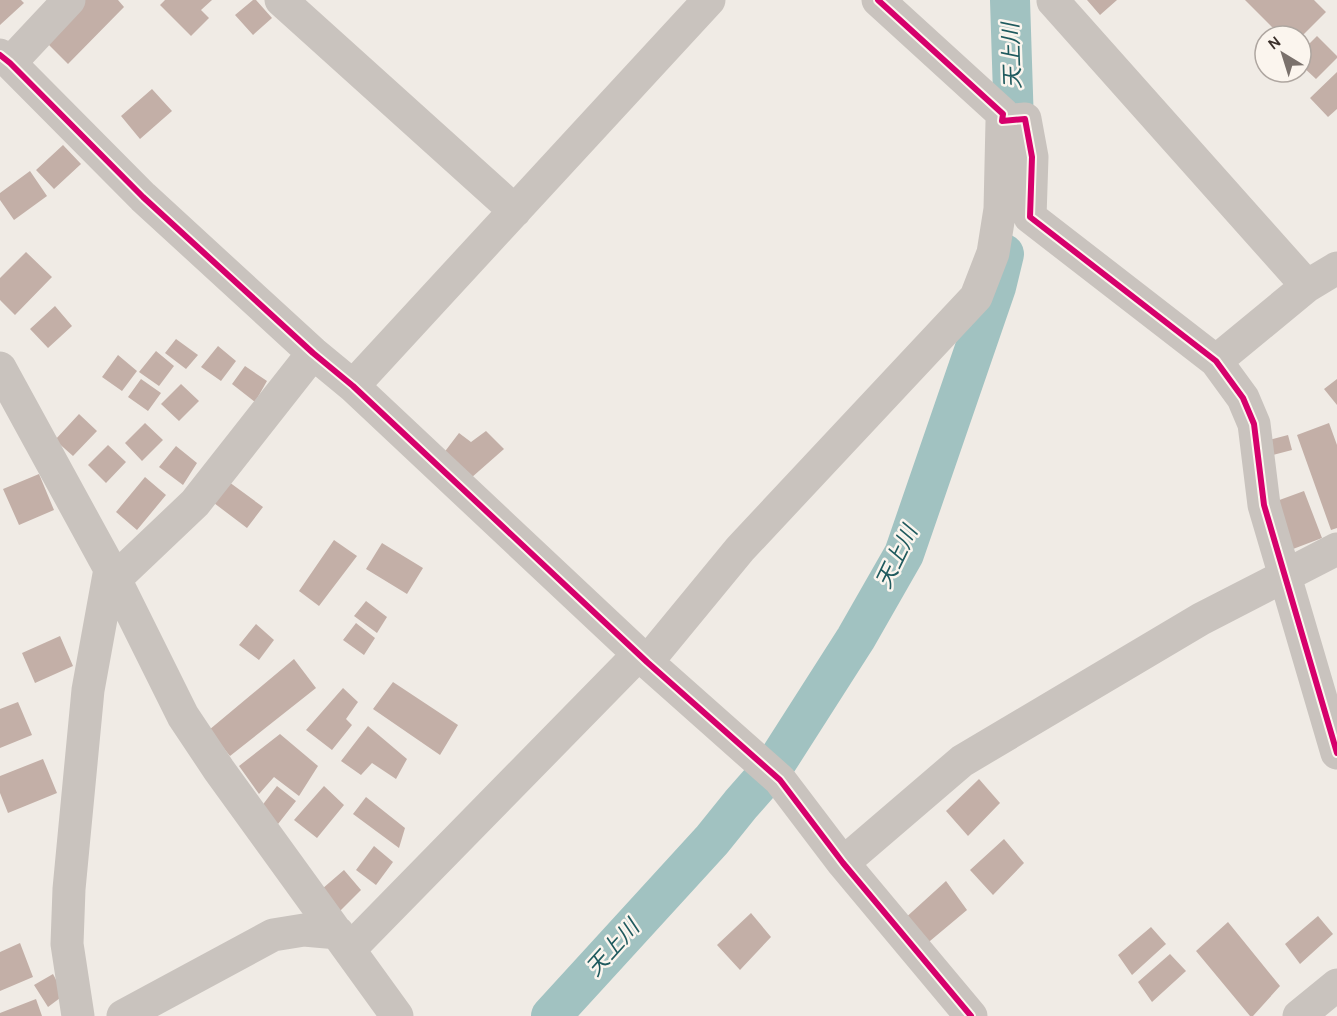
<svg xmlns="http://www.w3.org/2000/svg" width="1337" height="1016" viewBox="0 0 1337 1016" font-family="Karla,'Noto Sans JP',sans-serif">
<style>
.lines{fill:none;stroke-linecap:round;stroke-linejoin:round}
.river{stroke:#a1c2c1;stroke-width:40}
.building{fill:#c3afa7}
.minor{stroke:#c9c3be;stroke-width:33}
.cycleway-casing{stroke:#fbf5ee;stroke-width:10}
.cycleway{stroke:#d6006c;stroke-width:6}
.labels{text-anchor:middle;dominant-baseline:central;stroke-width:5;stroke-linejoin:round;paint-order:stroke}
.water-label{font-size:22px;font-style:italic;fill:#1f5a5e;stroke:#fbf5ee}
</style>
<rect width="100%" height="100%" fill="#f0ebe5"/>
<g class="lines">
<path class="river" d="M1010,0L1015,156
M551,1016L712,840L741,804L763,779L778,760L856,638L904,554L996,287L1004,254"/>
</g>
<path class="building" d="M0,0H21L24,3L0,25Z
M80,0H118L124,7L68,64L42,38Z
M165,0H212L201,10L209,18L191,36L160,5Z
M253,0H256L272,18L253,35L235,15Z
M1087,0H1117L1100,15Z
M1245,0H1314L1326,12L1302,36H1281Z
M1317,36L1337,56V58L1316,79L1301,65V52Z
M1337,72V109L1328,117L1310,98Z
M152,89L172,111L140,139L121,116Z
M63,145L81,164L54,189L36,170Z
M30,171L47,196L14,220L0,200V193Z
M26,252L52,277L15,315L0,300V278Z
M55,306L72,326L48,348L30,329Z
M176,339L198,355L186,369L165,353Z
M218,346L236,361L221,381L201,367Z
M156,351L174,366L159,386L139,372Z
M118,355L137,371L122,391L102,377Z
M245,366L267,381L255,402L232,384Z
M141,379L161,393L148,411L128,397Z
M1337,379V405L1324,389Z
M181,384L199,401L179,421L161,404Z
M79,414L97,431L73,456L55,440Z
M145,423L163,440L142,461L125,443Z
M1329,423L1337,445V528L1331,530L1297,435Z
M486,431L504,449L471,478L443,454L459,433L471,442Z
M1288,435L1292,450L1269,456L1265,441Z
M108,445L126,462L106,483L88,465Z
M176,446L197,463L183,485L159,467Z
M39,474L54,510L19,525L3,489Z
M145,477L166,495L137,530L116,512Z
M229,482L263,507L247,528L214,503Z
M1304,491L1322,538L1293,549L1274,502Z
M334,540L357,556L319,606L299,591Z
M382,543L423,568L407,594L366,569Z
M366,601L387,617L377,633L354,616Z
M356,623L375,638L364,655L343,640Z
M256,624L274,640L259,660L239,645Z
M60,636L73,666L35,683L22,653Z
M294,659L316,688L230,756L209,730Z
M393,682L458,725L440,755L373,709Z
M343,688L358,702L346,719L352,725L332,750L306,730Z
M18,702L32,735L0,748V709Z
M368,726L407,759L396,779L372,763L361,775L341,761Z
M280,734L318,766L299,796L274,777L259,794L239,766Z
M43,759L57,793L8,813L0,793V776Z
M979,779L1000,803L968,836L946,811Z
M277,786L296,801L278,824L261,807Z
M324,786L344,805L317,838L294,820Z
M366,797L405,828L399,848L353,814Z
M1004,839L1024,863L993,895L970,870Z
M374,846L393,862L376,885L356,870Z
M344,870L361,890L339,912L322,889Z
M946,881L967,910L924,946L902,921Z
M751,913L771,937L740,970L717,945Z
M1318,916L1333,934L1300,964L1285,944Z
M1228,922L1280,986L1253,1016H1250L1196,951Z
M1151,927L1166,944L1132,975L1118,955Z
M20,943L33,977L0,991V952Z
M1170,954L1186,971L1152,1002L1138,982Z
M53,974L64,995L48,1007L34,985Z
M36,999L42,1016H0V1013Z"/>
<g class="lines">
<path class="minor" d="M281,0L515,211
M878,0L1003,114L1002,121L1025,119L1032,157L1030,217L1216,361L1243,398L1254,424L1264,505L1337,753
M1055,0L1053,1L1307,286
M0,55L10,63L143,197L313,353L353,386L647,662L780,780L843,863L971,1016
M10,63L69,0
M1216,361L1307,286L1337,268
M0,368L110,569L183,716L219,770L397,1016
M353,386L709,0
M115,579L195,503L313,353
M647,662L740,549L976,297L993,253L1000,209L1002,121
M843,863L962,761L1201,619L1337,549
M350,949L639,654
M78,1016L67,944L69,889L88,690L110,569
M123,1016L273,935L304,930L338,933
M1299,1016L1337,985"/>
<defs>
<path id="cycleway" d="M878,0L1003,114L1002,121L1025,119L1032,157L1030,217L1216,361L1243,398L1254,424L1264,505L1337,753
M0,55L10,63L143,197L313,353L353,386L647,662L780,780L843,863L971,1016"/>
</defs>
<use href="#cycleway" class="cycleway-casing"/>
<use href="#cycleway" class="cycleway"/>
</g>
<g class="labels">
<g class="water-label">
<text transform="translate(1012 56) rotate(-92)">天上川</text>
<text transform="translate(897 557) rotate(-64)">天上川</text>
<text transform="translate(613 948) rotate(-48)">天上川</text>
</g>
</g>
<g transform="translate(1283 54) rotate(322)"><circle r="28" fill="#fbf5ee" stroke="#aea6a0" stroke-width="1.5"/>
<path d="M0-4.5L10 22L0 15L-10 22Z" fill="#7a716c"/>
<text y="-9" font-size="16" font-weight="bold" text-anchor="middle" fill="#3b302b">N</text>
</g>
</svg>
